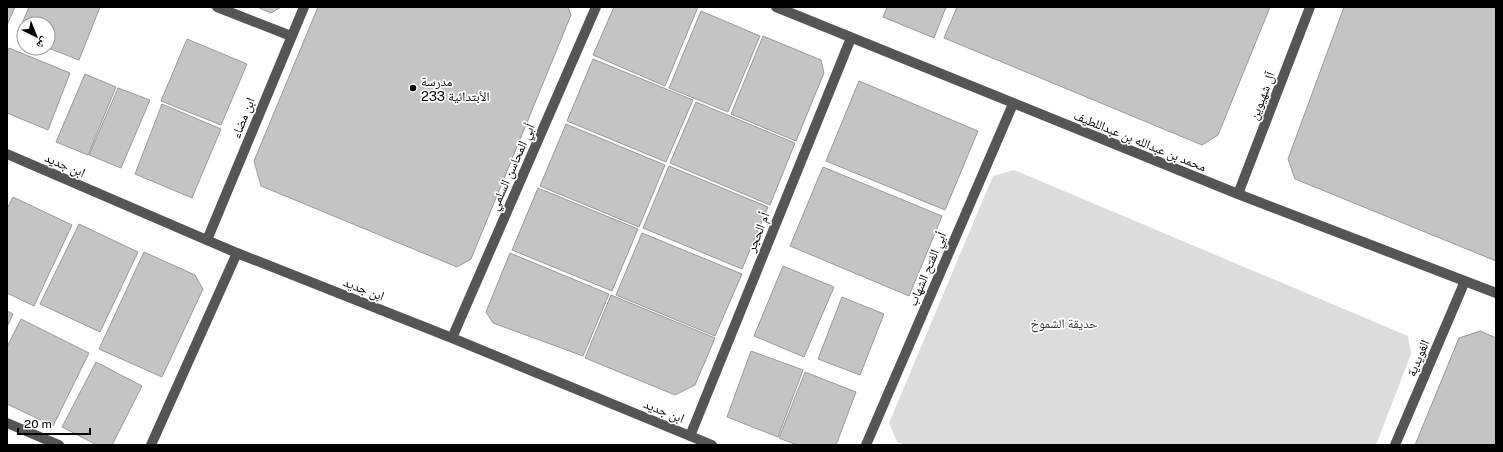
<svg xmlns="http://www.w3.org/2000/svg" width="1503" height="452" viewBox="0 0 1503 452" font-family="'Public Sans','Noto Naskh Arabic',sans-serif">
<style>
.green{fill:#dcdcdc}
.building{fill:#c4c4c4;stroke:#999}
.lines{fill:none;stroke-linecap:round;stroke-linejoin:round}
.minor{stroke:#555;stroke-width:10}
.poi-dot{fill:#000;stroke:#fff;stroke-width:1.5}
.labels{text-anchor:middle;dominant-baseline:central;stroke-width:3.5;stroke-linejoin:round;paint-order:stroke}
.poi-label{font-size:13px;fill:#000;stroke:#fff;text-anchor:start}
.street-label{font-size:13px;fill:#000;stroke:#fff}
.park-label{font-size:13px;fill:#333;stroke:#fff}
</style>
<rect width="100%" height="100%" fill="#fff"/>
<path class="green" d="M1014,170L1408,336L1411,354L1376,445H906L897,442L889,423L993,176Z"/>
<path class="building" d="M7,7H15L7,25Z
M29,7H100L79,60L48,48V24H24V38L17,35Z
M257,7H281L271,13Z
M318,7H568L571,15L471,259L457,267L261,186L254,161Z
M614,7H698L665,86L593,55Z
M887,7H946L934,38L883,17Z
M957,7H1270L1218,135L1202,145L944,38Z
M1344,7H1496V261L1295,179L1288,159Z
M701,11L760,36L728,112L669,88Z
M763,36L821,60L824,73L796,141L731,114Z
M187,39L247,64L221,125L161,101Z
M9,48L70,73L48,130L7,113V53Z
M593,59L693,100L666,162L567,121Z
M85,74L116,87L88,155L56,142Z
M859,81L978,131L945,210L826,161Z
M118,88L150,100L121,168L89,155Z
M696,102L795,143L770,205L670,163Z
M162,104L221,129L192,198L135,174Z
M566,124L665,165L639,227L540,186Z
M669,166L768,207L742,269L643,228Z
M823,167L942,216L909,296L790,246Z
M538,188L638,229L612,291L512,250Z
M13,197L72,225L34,306L7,293V209Z
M79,224L138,252L100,332L40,304Z
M642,233L742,274L715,336L616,295Z
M144,252L195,275L203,289L162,377L99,349Z
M510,253L609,294L583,356L493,323L486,312Z
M783,266L834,287L804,357L754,336Z
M611,295L715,338L695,385L675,395L585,358Z
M842,297L884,314L860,375L818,359Z
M7,311L13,314L7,327Z
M21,319L89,353L53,426L7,404V347Z
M1480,331L1496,338V445H1415L1459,338Z
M751,351L803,370L778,437L727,417Z
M96,362L142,386L112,445H97L62,427Z
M805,372L856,392L836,445H797L779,438Z"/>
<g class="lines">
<path class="minor" d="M217,7L291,36
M776,7L1238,194L1496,293
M7,154L237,253L452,338L712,445
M1238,194L1310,7
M207,240L304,7
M452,338L596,7
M7,423L59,445
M690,436L851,38
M151,445L237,253
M866,445L1013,104
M1395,445L1465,281"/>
</g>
<circle class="poi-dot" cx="413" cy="88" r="4"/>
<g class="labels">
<g class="poi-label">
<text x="421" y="81">مدرسة<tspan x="421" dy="15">الأبتدائية 233</tspan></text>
</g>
<g class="street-label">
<text transform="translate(1262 96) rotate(-69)">آل شهيوين</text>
<text transform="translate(243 118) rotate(-68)">ابن مضاء</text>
<text transform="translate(1140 141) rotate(22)">محمد بن عبدالله بن عبداللطيف</text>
<text transform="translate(65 165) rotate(23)">ابن جديد</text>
<text transform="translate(512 167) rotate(-66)">أبي المحاسن السلمي</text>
<text transform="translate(758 232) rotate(-68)">أم الحجر</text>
<text transform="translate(927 269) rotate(-67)">أبي الفتح الشهاب</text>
<text transform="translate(364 289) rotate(21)">ابن جديد</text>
<text transform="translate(1418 358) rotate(-67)">الغويدية</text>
<text transform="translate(664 411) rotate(22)">ابن جديد</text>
</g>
<g class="park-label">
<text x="1064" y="323">حديقة الشموخ</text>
</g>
</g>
<rect width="1503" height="452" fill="none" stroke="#000000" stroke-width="16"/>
<g transform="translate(36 36) rotate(137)"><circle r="19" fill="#ffffff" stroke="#999999"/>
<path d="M0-3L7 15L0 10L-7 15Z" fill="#000000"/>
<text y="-6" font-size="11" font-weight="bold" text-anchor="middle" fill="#000000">ش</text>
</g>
<path d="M18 428v6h72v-6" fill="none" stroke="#000000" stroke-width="2"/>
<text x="24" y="428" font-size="12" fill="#000000" stroke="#ffffff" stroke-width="3" paint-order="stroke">20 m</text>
</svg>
